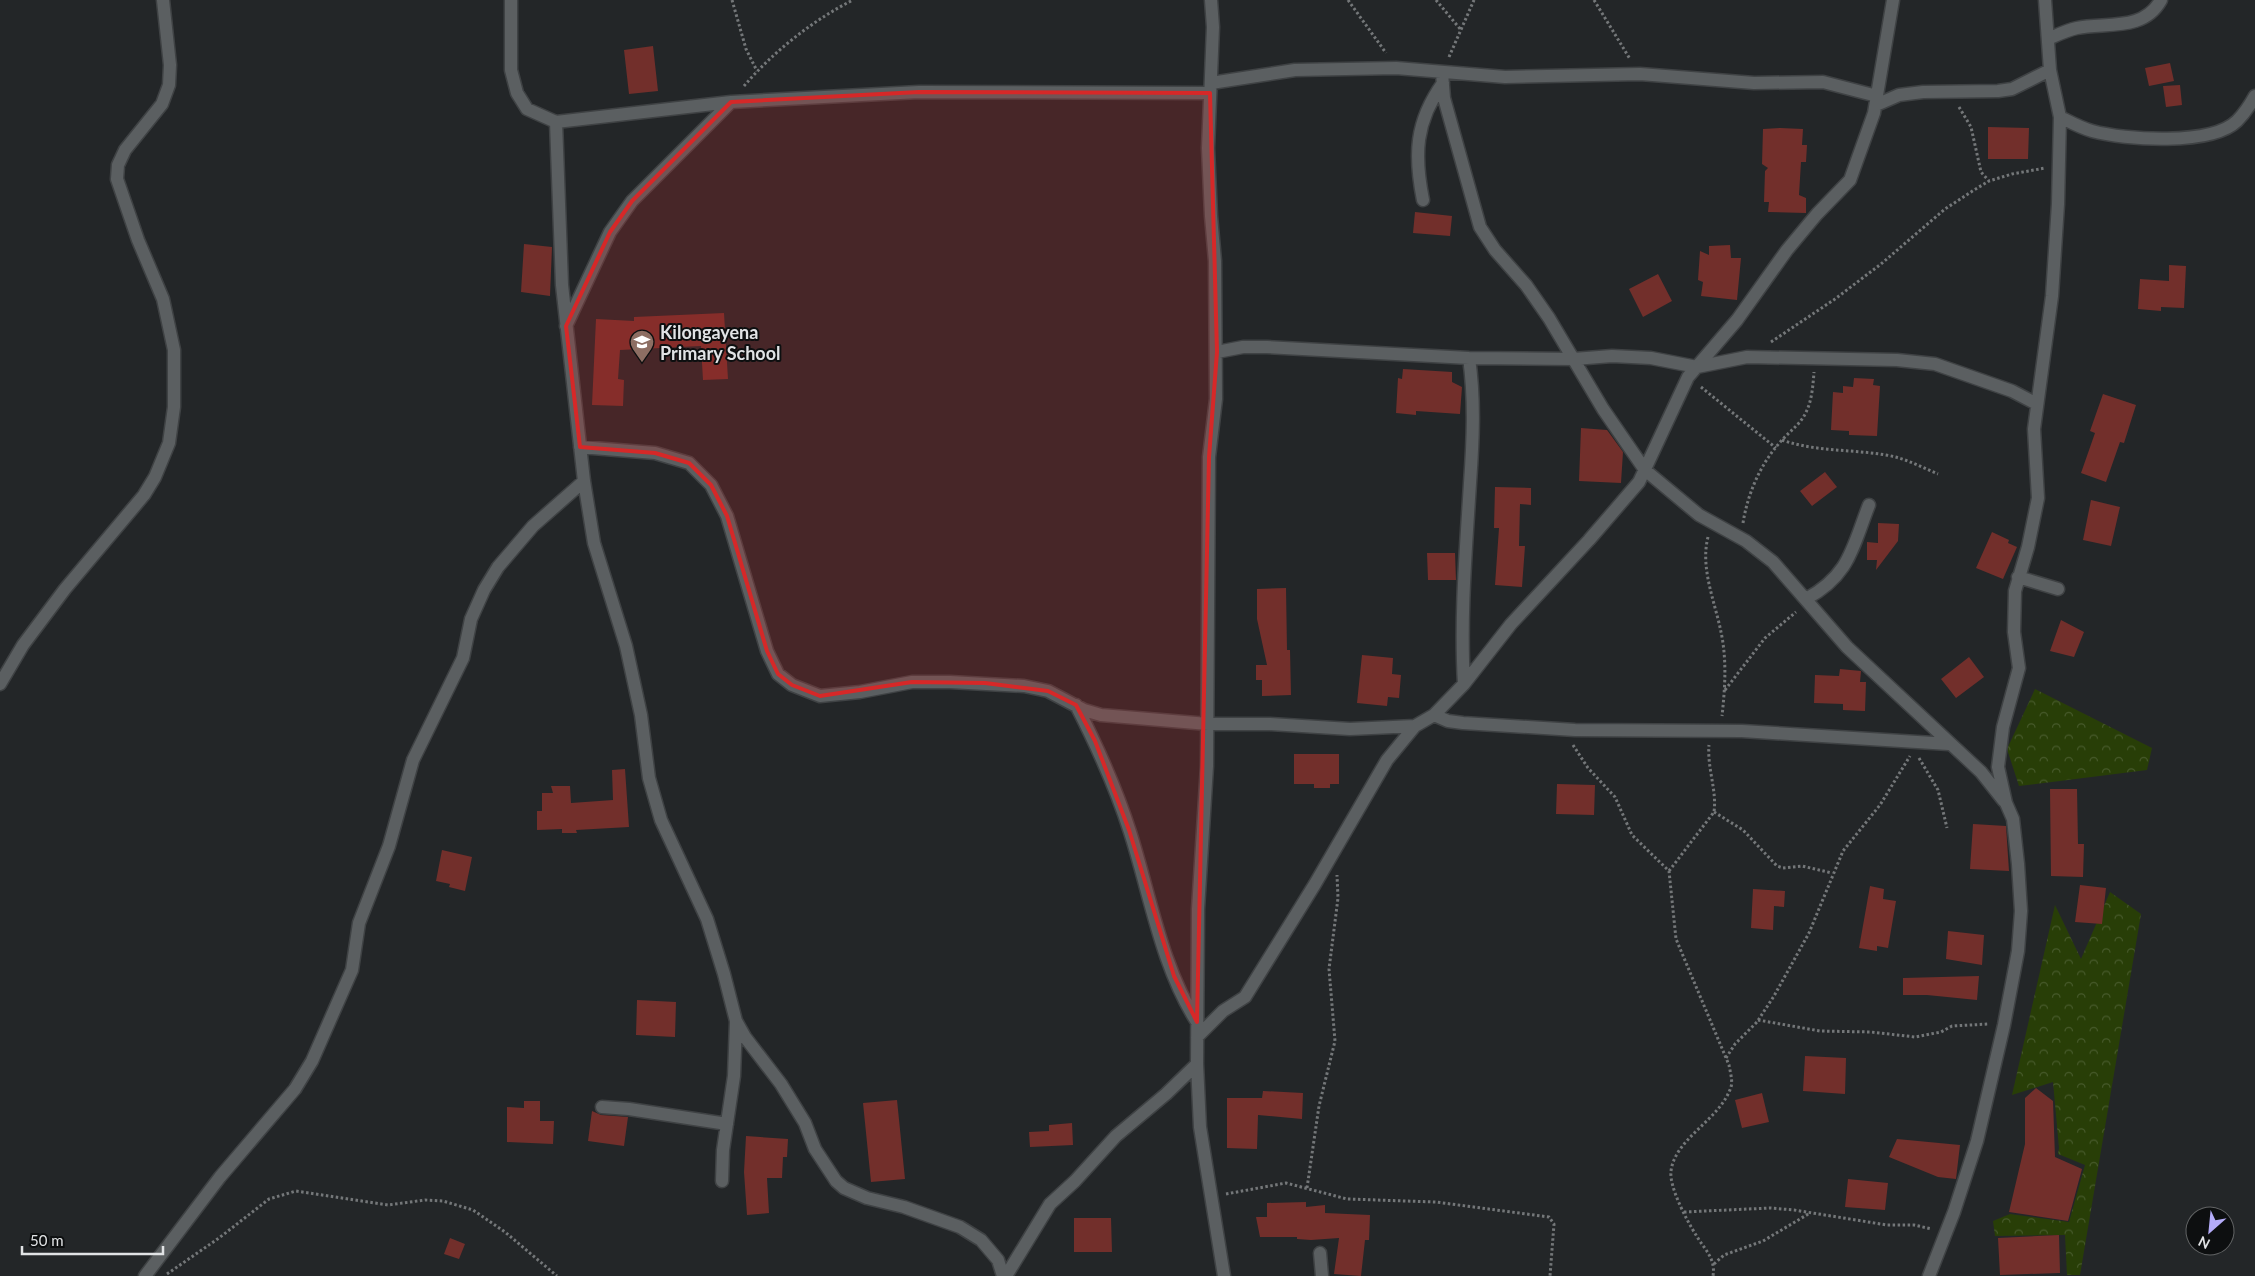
<svg xmlns="http://www.w3.org/2000/svg" width="2255" height="1276" viewBox="0 0 2255 1276" font-family="Lato,sans-serif">
<style>
.forest{fill:url(#forest-crowns)}
.building{fill:#722f2b}
.lines{fill:none;stroke-linecap:round;stroke-linejoin:round}
.street-casing{stroke:#3f4244;stroke-width:15}
.path{stroke:#747779;stroke-width:3;stroke-dasharray:2.5 2.5;stroke-linecap:butt}
.street{stroke:#5b5f61;stroke-width:12}
.marked{fill:#d62828;fill-opacity:0.2;stroke:#d62828;stroke-width:4;stroke-linejoin:round}
.labels{text-anchor:middle;dominant-baseline:central;stroke-width:4;stroke-linejoin:round;paint-order:stroke}
.poi-label{font-size:18px;font-weight:bold;fill:#e1e3e5;stroke:#0d0f10;text-anchor:start}
</style>
<defs>
<pattern id="forest-crowns" width="20" height="18" patternUnits="userSpaceOnUse" patternTransform="scale(1.25)"><rect width="20" height="18" fill="#283e07"/><path d="M2 6a3 3 0 1 1 6 0M12 15a3 3 0 1 1 6 0" fill="none" stroke="#475a2b"/></pattern>
</defs>
<rect width="100%" height="100%" fill="#232628"/>
<path class="forest" d="M2035,689L2152,748L2147,770L2019,786L2007,749Z
M2110,892L2141,914L2080,1275H2067L2065,1235L1995,1236L1993,1221L2010,1214L2069,1222L2085,1165L2058,1154L2059,1148L2053,1082L2012,1095L2055,905L2081,959Z"/>
<path class="building" d="M653,46L658,91L629,94L624,50Z
M2170,63L2174,81L2149,86L2145,68Z
M2180,85L2182,105L2166,107L2163,86Z
M1988,127L2029,128L2028,159H1988Z
M1780,128L1803,129L1802,145H1807L1806,162H1801L1799,195L1806,198V213L1768,212L1769,202H1764L1765,171L1768,168L1762,164L1763,129Z
M1415,212L1452,216L1450,236L1413,233Z
M524,244L552,247L550,296L521,292Z
M1730,245L1731,258H1741L1737,300L1701,296L1703,282L1698,280L1700,251L1709,255V246Z
M2169,265L2186,266L2184,308L2161,307V311L2138,309L2140,279L2169,281Z
M1658,274L1672,301L1643,317L1629,289Z
M724,313L728,379L703,380L701,346L620,350L618,379L624,380L623,406L592,405L596,319L634,321V317Z
M1403,369L1452,372V382L1462,387L1460,414L1416,411V415L1396,413L1398,378L1402,379Z
M1854,378L1874,379L1873,385L1880,386L1877,436L1849,435V431L1831,430L1833,392L1843,393V386L1853,387Z
M2103,394L2136,405L2124,443L2120,442L2106,482L2081,473L2095,433L2090,431Z
M1581,428L1607,430L1623,452L1621,483L1579,481Z
M1825,472L1837,487L1812,506L1800,491Z
M1495,487L1531,488V505L1520,504L1519,546H1525L1522,587L1495,585L1499,528H1494Z
M2091,500L2120,507L2111,546L2083,540Z
M1878,523L1899,524L1898,541L1876,570L1877,560H1867V542L1878,543Z
M1992,532L2009,540L2008,543L2017,547L2003,579L1976,568Z
M1427,553H1455L1456,580H1428Z
M1286,588L1287,650H1290L1291,695L1262,696V680H1256V665H1267L1257,619V589Z
M2061,620L2084,632L2074,657L2050,651Z
M1362,655L1393,658L1392,674L1401,675L1399,698L1388,697L1387,706L1357,703Z
M1969,657L1984,677L1956,698L1941,679Z
M1840,669L1861,671L1860,682H1866L1865,711L1843,710V704L1814,703L1815,675L1839,676Z
M1294,754H1339V784H1330V788H1314V784H1294Z
M625,769L629,827L576,830L577,833H562V829L537,830V811H542V793H553L551,786H570L571,803L613,800L612,770Z
M1557,784L1595,785L1594,815L1556,814Z
M2050,789H2077L2078,844H2084L2083,877L2051,876Z
M1973,824L2006,826L2009,871L1970,869Z
M442,850L472,857L465,891L449,887L450,884L436,881Z
M2080,885L2106,888L2102,924L2075,922Z
M1870,886L1884,889L1883,899L1896,901L1888,948L1877,946V951L1859,948Z
M1753,889L1785,891L1784,907L1774,906L1773,930L1751,928Z
M1948,931L1984,935L1982,965L1946,959Z
M1979,976L1977,1000L1927,995H1903V978Z
M637,1000L676,1002L675,1037L636,1035Z
M1805,1056L1846,1058L1845,1094L1803,1091Z
M2036,1088L2053,1101L2055,1157L2082,1169L2068,1221L2009,1212L2025,1144V1098Z
M1263,1091L1303,1093L1302,1119L1258,1115L1257,1149L1227,1148V1098H1262Z
M1762,1093L1769,1122L1742,1128L1735,1100Z
M897,1100L905,1179L871,1182L863,1103Z
M524,1101H540V1121H554L553,1144L507,1142V1107L524,1108Z
M592,1111L601,1115L628,1117L624,1146L588,1141Z
M1072,1123L1073,1145L1030,1147L1029,1132L1049,1131V1125Z
M746,1136L788,1139L787,1157H783L782,1178H767L769,1213L747,1215L744,1172Z
M1897,1139L1960,1145L1956,1179L1938,1177L1889,1157Z
M1848,1179L1888,1183L1885,1210L1845,1207Z
M1306,1202V1207L1325,1205V1213L1370,1215L1369,1240H1365L1361,1276L1334,1274L1339,1238L1311,1240L1297,1239V1237H1260L1256,1217H1267V1203Z
M1074,1218H1111L1112,1252H1074Z
M2059,1235L2060,1273L2000,1275L1998,1238Z
M450,1238L465,1244L459,1259L444,1254Z"/>
<g class="lines">
<defs>
<path id="street" d="M511,0V70L517,93L527,109L556,122L731,102L919,92L1210,93
M1211,0L1213,27L1208,148L1211,216L1215,261L1216,399L1209,457L1207,766L1198,909L1197,1064L1200,1127L1224,1276
M2048,39C2057,35 2067,30 2077,28C2106,22 2143,32 2161,0
M1442,73L1444,98L1480,227L1495,250L1526,285L1549,318L1603,409L1645,470L1699,515L1746,541L1773,562L1847,647L1981,772L2004,801
M1211,83L1295,70L1396,68L1505,77L1640,74L1754,83L1823,82L1877,96
M1876,105L1899,95L1923,92L1998,91L2012,89L2050,70
M2060,117C2070,122 2081,128 2092,131C2125,140 2211,146 2237,121C2244,114 2250,105 2255,96
M556,122L562,285L584,481L594,543L626,646L641,715L649,778L661,820L707,919L724,974L736,1021L745,1037L781,1084L805,1123L815,1149L836,1181L844,1188L867,1198L904,1207L960,1227L981,1240L998,1260L1003,1276
M1423,200C1414,155 1415,122 1443,83
M566,326L610,232L632,201L731,102
M1217,352L1243,347H1267L1469,358L1574,359L1612,356L1651,358L1697,367L1747,357L1897,360L1935,364L2012,391L2037,404
M580,447L655,453L689,463L711,485L727,516L767,651L778,674L792,685L820,696L860,692L912,682H950L1024,686L1048,691L1084,710L1101,715L1208,724H1270L1350,729L1415,726L1434,715L1464,684L1511,624L1589,540L1639,482L1688,377L1737,320L1787,250L1817,214L1850,180L1874,113L1893,0
M2018,577L2058,589
M1806,599C1850,575 1852,548 1869,505
M0,684L23,645L65,589L144,495L155,477L169,443L174,407V350L163,299L138,240L117,179L118,165L125,150L162,104L169,85L170,65L163,0
M1464,684C1460,617 1466,549 1470,483C1473,441 1475,400 1469,358
M1076,705C1097,746 1116,788 1130,832C1150,894 1161,966 1197,1022
M1434,715L1448,721L1463,723L1575,730L1742,731L1949,744
M1197,1037L1223,1011L1245,997L1315,884L1387,760L1415,726
M602,1107L629,1109L727,1124
M722,1181L723,1150L734,1076L736,1022
M1320,1253L1322,1276
M145,1276L220,1177L295,1089L312,1061L352,970L359,923L389,846L413,760L463,658L471,619L484,590L498,567L533,526L584,481
M1006,1276L1050,1204L1075,1181L1116,1136L1166,1094L1197,1064
M1929,1276L1954,1212L1977,1141L2004,1025L2018,951L2021,911L2018,864L2013,819L2006,803L1998,767L2003,727L2019,668L2014,632L2015,591L2028,547L2038,498L2034,429L2052,296L2058,204L2060,117L2050,70L2045,0"/>
</defs>
<use href="#street" class="street-casing"/>
<path class="path" d="M732,0L746,49L757,71
M1348,0L1386,53
M1436,0L1461,30
M1594,0L1630,59
M1449,57L1474,0
M744,86C773,52 813,20 853,0
M1959,107L1971,127L1981,172L1989,181
M1771,342L1835,299L1881,264L1945,209L1974,190L1989,181L2012,174L2045,168
M1701,387L1776,448
M1782,440C1816,452 1851,449 1886,455C1905,458 1921,467 1938,474
M1743,523C1748,492 1761,463 1782,440C1791,430 1802,423 1807,410C1812,399 1813,385 1814,372
M1708,537C1700,568 1715,602 1721,632C1727,660 1725,688 1722,716
M1725,690L1765,638L1796,612
M1573,745L1588,768L1615,797L1632,835L1669,871L1676,939L1729,1065C1730,1071 1733,1081 1731,1087C1720,1120 1675,1138 1671,1171C1669,1187 1687,1221 1696,1235C1704,1249 1716,1258 1713,1276
M1919,758L1938,790L1947,828
M1714,812L1743,830L1777,866L1783,868L1802,866L1832,873
M1669,871L1714,812C1717,790 1707,768 1709,745
M1758,1020L1820,1031L1871,1032L1915,1037L1941,1032L1952,1026L1989,1024
M1726,1058L1735,1044L1757,1022L1774,996L1809,933L1843,851L1880,805L1910,756
M1307,1188L1319,1106L1335,1041L1329,969L1338,898L1337,875
M1226,1194L1286,1183L1347,1199L1436,1202L1549,1217L1554,1224L1550,1276
M1684,1212L1770,1208L1794,1210L1887,1225H1914L1932,1229
M1714,1264L1724,1255L1763,1241L1810,1213
M167,1274L219,1238L269,1199L296,1191L388,1205L425,1200L443,1201L473,1210L505,1232L557,1276"/>
<use href="#street" class="street"/>
</g>
<path class="marked" d="M919,92L1210,93L1217,352L1209,457L1197,1022L1174,976L1129,830L1095,741L1076,705L1048,691L985,683L912,682L820,696L792,685L778,674L767,651L727,516L711,485L689,463L655,453L580,447L566,326L610,232L632,201L731,102Z"/>
<defs>
<symbol id="school-pin" viewBox="-11 -11 22 30"><path d="M0 17L-7.5 6A9.5 9.5 0 1 1 7.5 6Z" fill="#8d6e63" stroke="#0d0f10"/><path d="M0-5L7-2L0 1L-7-2ZM-4 1L0 2.5L4 1V4Q0 6-4 4Z" fill="#fff"/></symbol>
</defs>
<g fill-rule="evenodd">
<use href="#school-pin" x="628" y="328" width="28" height="38"/>
</g>
<g class="labels">
<g class="poi-label">
<text x="660" y="332">Kilongayena<tspan x="660" dy="21">Primary School</tspan></text>
</g>
</g>
<g transform="translate(2210 1231) rotate(207)"><circle r="24" fill="#0d0f10" stroke="#626465"/>
<path d="M0-4L9 19L0 12L-9 19Z" fill="#b4acf9"/>
<text y="-8" font-size="14" font-weight="bold" text-anchor="middle" fill="#e1e3e5">N</text>
</g>
<path d="M22 1246v8h141v-8" fill="none" stroke="#e1e3e5" stroke-width="2.5"/>
<text x="30" y="1246" font-size="15" fill="#e1e3e5" stroke="#0d0f10" stroke-width="4" paint-order="stroke">50 m</text>
</svg>
